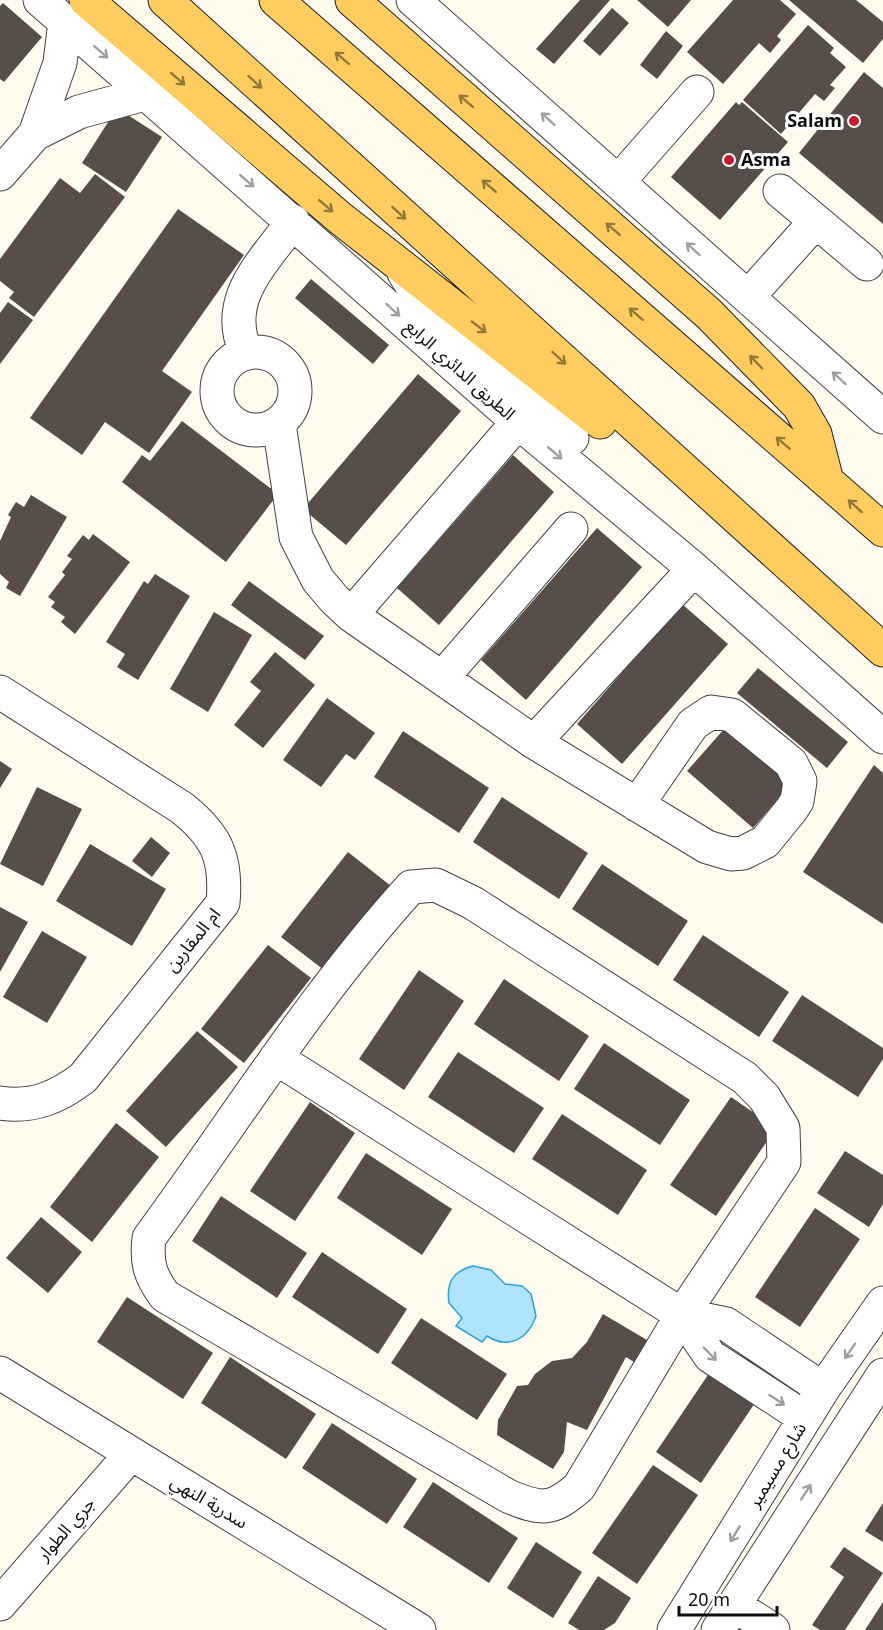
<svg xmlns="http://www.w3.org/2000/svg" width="883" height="1630" viewBox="0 0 883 1630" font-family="Georgia,'Noto Sans Arabic',serif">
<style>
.water{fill:#afe4fc;stroke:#2fa1d9;stroke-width:1.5}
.building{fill:#584e49}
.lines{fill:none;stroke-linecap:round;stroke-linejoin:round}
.minor-casing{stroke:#414141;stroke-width:35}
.major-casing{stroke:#1f1f1f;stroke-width:35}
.minor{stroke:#fff;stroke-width:33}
.major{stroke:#ffcd5f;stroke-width:33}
.oneway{stroke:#9f9f9f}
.oneway2{stroke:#93773b}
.poi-dot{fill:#cb192e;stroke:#fff;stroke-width:2}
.labels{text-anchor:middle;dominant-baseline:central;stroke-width:6;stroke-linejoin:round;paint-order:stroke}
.poi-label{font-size:18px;font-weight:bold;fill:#0e0e0e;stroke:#fff;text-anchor:end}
.street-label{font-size:18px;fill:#0e0e0e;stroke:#fff}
</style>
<rect width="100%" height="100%" fill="#fffbef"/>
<path class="water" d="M473,1266L491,1270L505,1284L522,1286L531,1294L536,1316C528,1339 509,1350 487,1336L482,1342L456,1326L462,1318L449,1303C446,1283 453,1271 473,1266Z"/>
<path class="building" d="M580,0H610L554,64L536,49Z
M637,0H691L668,27Z
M733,0H780L796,14L777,36L781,40L770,53L759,43L723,84L687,52Z
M789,0H856L883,22V39L863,63Z
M3,3L42,37L4,82L0,79V6Z
M612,8L629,23L600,56L583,41Z
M808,25L834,48L830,53L846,67L830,85L835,88L824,101L815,94L781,134L743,100Z
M666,31L683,46L657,79L640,65Z
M864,72L883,88V224L799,153Z
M736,102L739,105L742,102L788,142L720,220L671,177Z
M117,108L162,137L126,192L82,163Z
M95,174L125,197L34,317L9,298L14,292L0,281V259L60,178L80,193Z
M178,209L244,255L162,371L192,392L149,453L105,422L82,455L30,418Z
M311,279L389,345L373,364L295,298Z
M8,302L33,320L0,364V313Z
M418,374L461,411L346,545L303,509Z
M182,421L278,494L226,562L122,482L142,455L150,461Z
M513,455L554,492L439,625L397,588Z
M31,495L67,517L20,596L6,588L9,582L0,574V541L11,517L8,515L16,502L24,507Z
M597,528L642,567L526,700L481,660Z
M93,534L130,562L75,634L61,622L65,617L51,607L55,602L48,597L65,575L62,572L72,559L67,556L83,535L89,540Z
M155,574L190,596L138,680L117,667L125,654L106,642L144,581L148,584Z
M249,581L324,636L305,660L231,605Z
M682,604L728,644L622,764L577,724Z
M214,612L252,635L208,712L170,689Z
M275,652L315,685L263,748L234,725L261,691L250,682Z
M758,668L848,742L827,768L737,693Z
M327,698L375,733L355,760L346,754L321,787L283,760Z
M725,728L791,784L753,828L687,771Z
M403,731L489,788L459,833L374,777Z
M0,761L12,769L0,788Z
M874,765L883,773V924L803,872Z
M37,787L82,809L43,886L0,864Z
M502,797L588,853L559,899L473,842Z
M151,837L170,853L152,877L132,861Z
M90,844L166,889L132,946L56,901Z
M348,852L391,886L324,970L281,937Z
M602,864L688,921L658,966L572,909Z
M0,907L28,922L0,972Z
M42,931L87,957L47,1023L3,997Z
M703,935L789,992L759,1037L673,980Z
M268,945L311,978L244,1063L201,1029Z
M419,970L464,1001L404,1090L359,1059Z
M504,979L589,1036L559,1081L474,1024Z
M802,995L883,1048V1059L858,1097L772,1041Z
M197,1031L238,1067L166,1147L126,1111Z
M604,1043L690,1100L660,1145L574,1089Z
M458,1052L544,1108L514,1153L428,1097Z
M731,1097L776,1128L716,1216L670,1185Z
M310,1102L355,1133L295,1221L250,1191Z
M562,1114L647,1170L618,1215L532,1159Z
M116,1123L159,1157L92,1242L50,1207Z
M845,1151L883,1175V1204L869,1227L817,1193Z
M366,1153L452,1209L422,1255L337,1198Z
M221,1196L307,1253L277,1298L192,1241Z
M815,1208L860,1239L800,1327L755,1297Z
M41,1217L82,1252L48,1293L6,1258Z
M322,1252L407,1309L378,1354L292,1297Z
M127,1297L213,1353L183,1399L97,1342Z
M603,1314L647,1340L637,1364L626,1357L587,1430L567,1422L564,1452L553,1469L497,1435L498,1420L517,1386L528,1385L535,1374L552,1361L572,1358L587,1342Z
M421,1318L507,1374L477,1420L391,1363Z
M230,1357L316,1414L286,1459L201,1403Z
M716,1363L761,1394L701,1483L656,1452Z
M332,1423L417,1479L387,1524L302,1468Z
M653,1465L698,1495L637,1584L592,1553Z
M433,1482L518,1538L489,1583L403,1527Z
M883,1503V1542L865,1531Z
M536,1542L582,1572L553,1618L507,1588Z
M844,1547L883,1573L845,1630H820L812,1625L844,1577L830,1567Z
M598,1576L631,1598L615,1623L604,1630H579L568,1623Z
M883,1602V1630H865Z"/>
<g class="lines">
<defs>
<path id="minor" d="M40,0L518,422L694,569L883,737
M413,0L883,417
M35,134L79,112L148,93
M0,174L35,134L60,63L65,21
M618,182L697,92
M780,191L867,264
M404,273C441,336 516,389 572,438
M748,297L816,221
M217 391a39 39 0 1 1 78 0a39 39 0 1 1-78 0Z
M246,353C222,298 263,264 293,221
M279,424L296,537L318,580L334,599L351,615L534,742L707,847L731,854L743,853L765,842L791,810L797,801L800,781L791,763L732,715L711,712L693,724L637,805
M351,615L518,422
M442,678L571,529
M0,692L182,808C217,836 227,858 223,903L83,1078C58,1097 33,1108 0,1103
M534,742L694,569
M436,885L473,903L745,1078L764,1097L783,1128L784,1162L682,1315L579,1487C552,1511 541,1510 508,1496L165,1296C150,1276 146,1263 149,1238C235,1121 312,996 411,887Z
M276,1058L682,1315L726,1324L823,1389
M682,1315L710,1356L805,1418
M0,1373L419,1630
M0,1604L131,1454
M734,1605L773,1630
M674,1630L823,1389L883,1303
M718,1630L883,1375"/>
<path id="major" d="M86,0L340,218L600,422
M165,0L883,650
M276,0L883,530
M352,0L709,314L799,406L815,434L827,481"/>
</defs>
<use href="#minor" class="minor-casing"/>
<use href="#major" class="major-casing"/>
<use href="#minor" class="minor"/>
<use href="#major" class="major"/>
</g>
<defs><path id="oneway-shaft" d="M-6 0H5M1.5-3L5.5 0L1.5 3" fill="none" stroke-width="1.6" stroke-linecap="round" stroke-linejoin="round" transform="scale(1.5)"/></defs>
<g class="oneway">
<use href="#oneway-shaft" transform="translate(101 52) rotate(41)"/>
<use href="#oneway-shaft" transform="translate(548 119) rotate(-138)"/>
<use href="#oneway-shaft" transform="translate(247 181) rotate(41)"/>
<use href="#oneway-shaft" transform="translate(693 249) rotate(-138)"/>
<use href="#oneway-shaft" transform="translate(393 310) rotate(42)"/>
<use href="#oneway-shaft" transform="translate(839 378) rotate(-138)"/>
<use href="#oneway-shaft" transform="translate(555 453) rotate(40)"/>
<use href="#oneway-shaft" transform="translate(850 1351) rotate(125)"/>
<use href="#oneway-shaft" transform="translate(710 1354) rotate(46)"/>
<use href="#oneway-shaft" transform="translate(777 1400) rotate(33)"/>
<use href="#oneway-shaft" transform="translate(806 1492) rotate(-57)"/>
<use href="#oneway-shaft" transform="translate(735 1534) rotate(121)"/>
</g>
<g class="oneway2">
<use href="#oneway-shaft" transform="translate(342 58) rotate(-139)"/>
<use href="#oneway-shaft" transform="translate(178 79) rotate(41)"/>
<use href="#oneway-shaft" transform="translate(255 82) rotate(42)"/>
<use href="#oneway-shaft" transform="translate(466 101) rotate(-139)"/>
<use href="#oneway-shaft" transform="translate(489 186) rotate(-139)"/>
<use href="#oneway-shaft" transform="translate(326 206) rotate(41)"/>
<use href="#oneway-shaft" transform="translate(399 213) rotate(42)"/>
<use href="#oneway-shaft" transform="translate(613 229) rotate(-139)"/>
<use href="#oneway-shaft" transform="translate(636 314) rotate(-139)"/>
<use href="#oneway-shaft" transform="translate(479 327) rotate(38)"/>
<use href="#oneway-shaft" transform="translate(559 358) rotate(42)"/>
<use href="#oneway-shaft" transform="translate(756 362) rotate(-134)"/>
<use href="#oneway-shaft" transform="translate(783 443) rotate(-139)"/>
<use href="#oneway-shaft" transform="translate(855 506) rotate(-138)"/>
</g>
<g class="poi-dot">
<circle cx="854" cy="121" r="6"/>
<circle cx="729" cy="160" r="6"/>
</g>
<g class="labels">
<g class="poi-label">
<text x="842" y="121">Salam</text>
<text x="741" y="160" text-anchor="start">Asma</text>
</g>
<g class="street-label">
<text transform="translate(460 370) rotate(42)">الطريق الدائري الرابع</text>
<text transform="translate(193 940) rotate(-51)">ام المقارين</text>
<text transform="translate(777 1465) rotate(-59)">شارع مسيمير</text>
<text transform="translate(209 1502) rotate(31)">سدرية النهي</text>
<text transform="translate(66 1529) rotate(-49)">جري الطوار</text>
</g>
</g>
<path d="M679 1606v9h98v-9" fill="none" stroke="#0e0e0e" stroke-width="3"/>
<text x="688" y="1606" font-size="18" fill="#0e0e0e" stroke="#ffffff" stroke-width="4.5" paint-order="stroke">20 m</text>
</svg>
